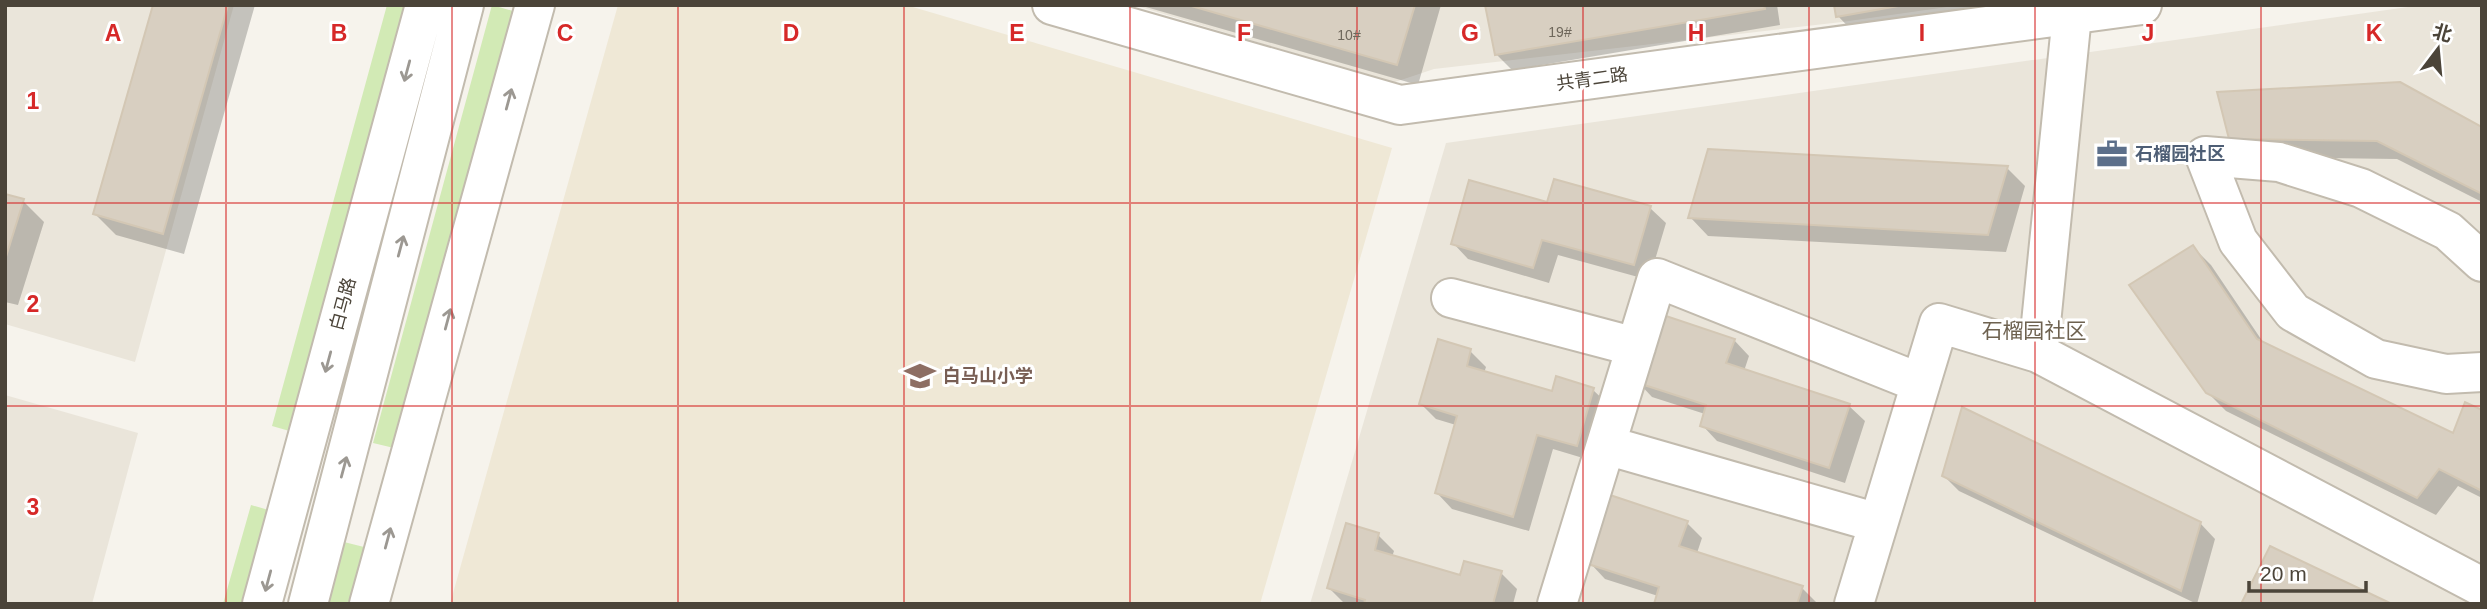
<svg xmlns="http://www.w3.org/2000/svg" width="2487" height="609" viewBox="0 0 2487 609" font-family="Helvetica,'Noto Sans SC',sans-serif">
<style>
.residential{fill:#eae5da}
.education{fill:#efe8d6}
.green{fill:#d2eab5}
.shadow{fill:#0003}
.building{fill:#d8cfc1;stroke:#d3c7b4;stroke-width:2}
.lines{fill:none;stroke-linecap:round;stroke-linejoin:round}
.minor-casing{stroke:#c2bbae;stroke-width:42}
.minor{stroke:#fff;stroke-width:38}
.oneway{stroke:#9c9892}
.grid{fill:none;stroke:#d62828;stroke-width:2;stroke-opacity:0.55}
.labels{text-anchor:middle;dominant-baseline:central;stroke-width:6;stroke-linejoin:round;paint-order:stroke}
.number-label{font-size:14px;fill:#6e675b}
.street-label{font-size:18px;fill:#4b4439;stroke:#fff}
.service-label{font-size:18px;font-weight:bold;fill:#4e5e75;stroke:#fff;text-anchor:start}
.education-label{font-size:18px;font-weight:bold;fill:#785e54;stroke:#fff;text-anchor:start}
.quarter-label{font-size:21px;fill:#6e6250;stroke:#fff}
.grid-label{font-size:23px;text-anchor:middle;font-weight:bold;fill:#d62828;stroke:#fff;stroke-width:6;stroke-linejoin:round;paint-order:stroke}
</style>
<rect width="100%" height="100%" fill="#f6f3ec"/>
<path class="residential" d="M5,5H234L135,362L5,324Z
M1134,5H1961L1842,22L1434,69L1392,83Z
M2422,5H2482V604H1310L1446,143Z
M5,395L138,433L92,604H5Z"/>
<path class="education" d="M618,5H906L1392,148L1260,604H450Z"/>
<path class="green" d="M387,5H409L293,432L272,426Z
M492,5L513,11L394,448L373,443Z
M251,505L272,511L245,604H223Z
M344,542L364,547L348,604H326Z"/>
<path class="shadow" d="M155,5H255L184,254L116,235L95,214Z
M1139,5H1441L1418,85Z
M1486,5H1777L1780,25L1512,70L1496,54Z
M1836,5H2023L1856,35L1838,16Z
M2482,129V202L2397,159L2249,157L2230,138Z
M2007,168L2025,186L2006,252L1708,236L1690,217Z
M5,196L23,201L44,222L18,305L5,302Z
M1548,205L1650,208L1666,223L1649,280L1558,255L1549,283L1468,259L1453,243Z
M2193,247L2211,265L2265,345L2454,435L2482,412V498L2458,486L2436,515L2226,411L2207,392Z
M1734,340L1749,356L1744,371L1849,406L1865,421L1845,483L1717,441L1702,425L1705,414L1652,397L1637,381Z
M1470,351L1486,367L1484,373L1553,393L1593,390L1609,405L1593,461L1553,449L1529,531L1452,509L1437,493L1456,425L1436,419L1421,404Z
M1944,476L2200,523L2215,539L2197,604L1959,491Z
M1687,523L1702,538L1697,553L1802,588L1818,604H1656L1658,596L1605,579L1590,563Z
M1378,535L1394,551L1392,557L1461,577L1501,573L1517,589L1513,604L1344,603L1329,588Z"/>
<path class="building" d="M153,5H228L163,234L93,214Z
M1188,5H1415L1397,65Z
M1485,5H1764L1765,9L1495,55Z
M1834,5H1904L1836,17Z
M2400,82L2482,127V194L2377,141L2229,139L2217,92Z
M1708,149L2008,166L1988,235L1688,218Z
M1554,179L1651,206L1634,265L1542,240L1533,268L1451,244L1469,180L1547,202Z
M5,194L24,199L5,260Z
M2193,245L2257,339L2453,433L2465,402L2482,410V491L2439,469L2417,498L2206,393L2129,285Z
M1657,313L1735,339L1726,363L1850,404L1829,468L1700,426L1706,405L1635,382Z
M1438,339L1471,349L1467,366L1552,391L1556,376L1594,388L1577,446L1537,435L1513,517L1435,493L1457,416L1419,404Z
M1962,407L2201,522L2181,591L1942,476Z
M1610,495L1688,521L1679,546L1803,586L1797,604H1654L1659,587L1588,564Z
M1346,523L1379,533L1375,550L1460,575L1464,561L1502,571L1493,604H1364L1365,600L1327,588Z
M2270,546L2392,604H2241Z"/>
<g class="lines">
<defs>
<path id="minor" d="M1052,5L1400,105L2142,5
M2072,15L2038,353L2482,587
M2482,262L2448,231L2361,188L2279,162L2205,156L2238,241L2293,312L2376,359L2446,374L2482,372
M1451,298L1636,347
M1606,445L1878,523
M262,604L425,5
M308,604L464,5
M369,604L535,5
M1557,604L1657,278L1920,383
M1854,604L1939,323L2038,353"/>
</defs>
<use href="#minor" class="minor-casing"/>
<use href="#minor" class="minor"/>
</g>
<defs><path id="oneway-shaft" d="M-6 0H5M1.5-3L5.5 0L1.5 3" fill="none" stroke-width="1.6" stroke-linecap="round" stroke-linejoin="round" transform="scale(1.75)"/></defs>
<g class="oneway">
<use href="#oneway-shaft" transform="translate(407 71) rotate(105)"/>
<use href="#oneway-shaft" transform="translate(509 99) rotate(-75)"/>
<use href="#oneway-shaft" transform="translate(401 246) rotate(-75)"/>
<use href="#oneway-shaft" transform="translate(448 319) rotate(-75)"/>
<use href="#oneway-shaft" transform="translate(328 362) rotate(105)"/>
<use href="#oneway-shaft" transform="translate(344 467) rotate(-75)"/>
<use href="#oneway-shaft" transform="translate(388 538) rotate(-75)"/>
<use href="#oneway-shaft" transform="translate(268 581) rotate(105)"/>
</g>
<path class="grid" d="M226,5V604M452,5V604M678,5V604M904,5V604M1130,5V604M1357,5V604M1583,5V604M1809,5V604M2035,5V604M2261,5V604M5,203H2482M5,406H2482"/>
<defs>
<symbol id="office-bare" viewBox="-9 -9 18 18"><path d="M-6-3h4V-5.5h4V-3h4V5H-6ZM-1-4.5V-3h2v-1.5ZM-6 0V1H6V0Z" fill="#5c6f8a" stroke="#fff" stroke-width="2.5" paint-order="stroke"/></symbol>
<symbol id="school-bare" viewBox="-9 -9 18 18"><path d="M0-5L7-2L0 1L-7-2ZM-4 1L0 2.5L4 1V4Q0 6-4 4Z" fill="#8d6e63" stroke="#fff" stroke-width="2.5" paint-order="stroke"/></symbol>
</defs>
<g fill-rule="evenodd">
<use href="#office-bare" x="2090" y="132" width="44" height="44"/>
<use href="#school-bare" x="898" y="354" width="44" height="44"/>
</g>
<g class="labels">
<g class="number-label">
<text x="1560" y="32">19#</text>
<text x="1349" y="35">10#</text>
</g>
<g class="street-label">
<text transform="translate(1592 79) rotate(-8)">共青二路</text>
<text transform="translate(343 304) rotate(-75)">白马路</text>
</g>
<g class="service-label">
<text x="2135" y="154">石榴园社区</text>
</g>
<g class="education-label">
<text x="943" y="376">白马山小学</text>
</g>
<g class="quarter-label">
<text x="2034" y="330">石榴园社区</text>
</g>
</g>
<g class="grid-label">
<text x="113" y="41">A</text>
<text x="339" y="41">B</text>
<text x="565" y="41">C</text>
<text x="791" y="41">D</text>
<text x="1017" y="41">E</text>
<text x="1244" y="41">F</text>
<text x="1470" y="41">G</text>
<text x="1696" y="41">H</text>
<text x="1922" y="41">I</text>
<text x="2148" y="41">J</text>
<text x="2374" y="41">K</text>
<text x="33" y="109">1</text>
<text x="33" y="312">2</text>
<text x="33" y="515">3</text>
</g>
<rect width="2487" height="609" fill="none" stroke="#4b4439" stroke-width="14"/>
<g transform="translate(2438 49) rotate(16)" stroke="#ffffff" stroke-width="5" paint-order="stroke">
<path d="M0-5L12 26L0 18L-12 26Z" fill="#4b4439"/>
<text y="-10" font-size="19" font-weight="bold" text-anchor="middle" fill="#4b4439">北</text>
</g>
<path d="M2249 581v10h117v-10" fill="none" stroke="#4b4439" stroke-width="3.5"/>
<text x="2260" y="581" font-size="21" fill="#4b4439" stroke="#ffffff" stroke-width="5" paint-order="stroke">20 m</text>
</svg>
